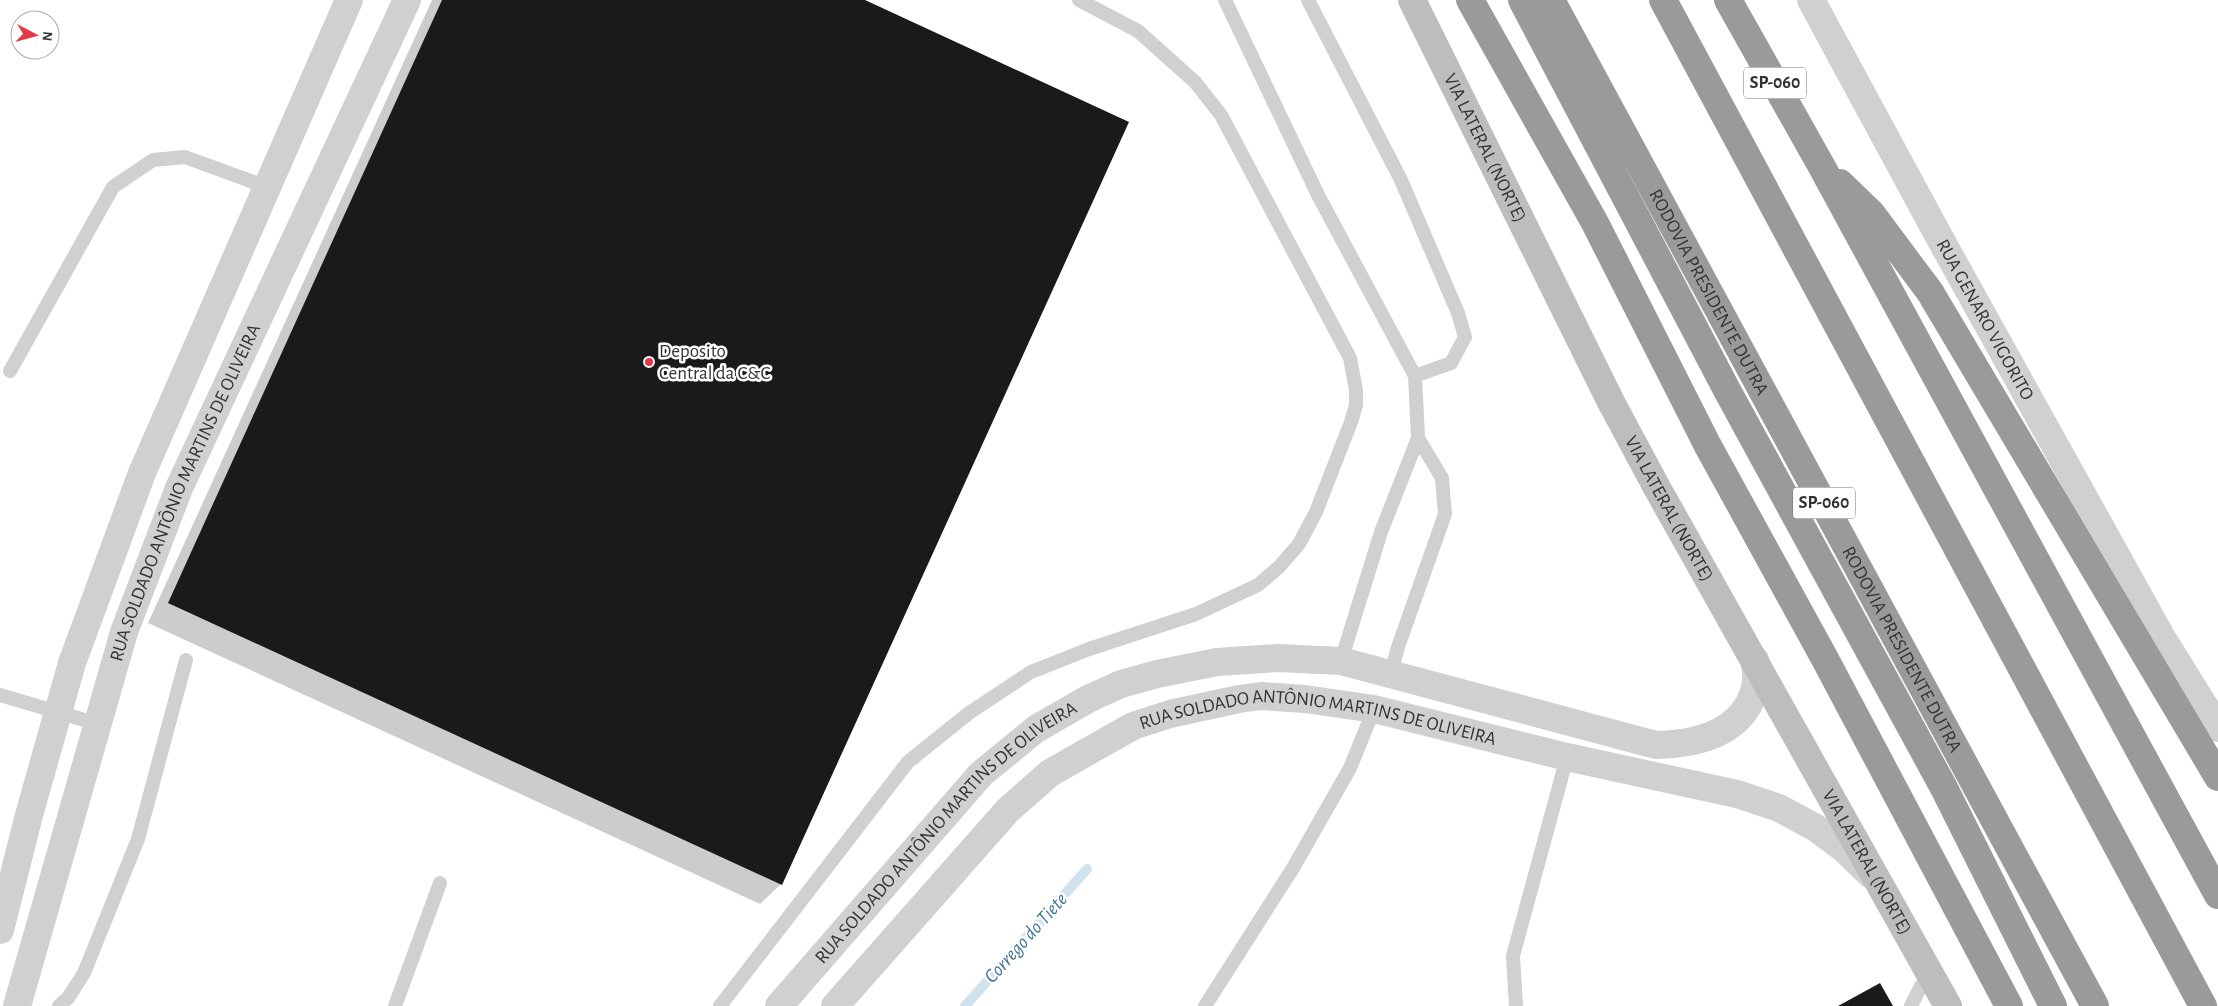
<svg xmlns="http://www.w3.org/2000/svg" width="2218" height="1006" viewBox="0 0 2218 1006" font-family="'Alegreya Sans',sans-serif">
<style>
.shadow{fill:#0003}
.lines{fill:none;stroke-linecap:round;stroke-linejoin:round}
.stream{stroke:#cfe2ee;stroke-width:10}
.building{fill:#1a1a1a}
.service{stroke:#d0d0d0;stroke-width:14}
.tertiary{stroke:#d0d0d0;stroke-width:28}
.secondary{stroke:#bdbdbd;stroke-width:28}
.motorway{stroke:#9a9a9a;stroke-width:28}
.poi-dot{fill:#e63946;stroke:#fff;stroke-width:2}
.labels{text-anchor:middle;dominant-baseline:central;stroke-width:5;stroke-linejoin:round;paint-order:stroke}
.shield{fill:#fff;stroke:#707070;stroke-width:1}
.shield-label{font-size:18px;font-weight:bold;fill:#333}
.street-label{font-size:19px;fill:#333;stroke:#fff}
.poi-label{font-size:19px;fill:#333;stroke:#fff;text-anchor:start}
.water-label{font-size:20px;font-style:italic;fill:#3f7597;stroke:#fff}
</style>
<rect width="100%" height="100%" fill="#fff"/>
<path class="shadow" d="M432,0H862L781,884L760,904L148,623Z"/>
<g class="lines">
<path class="stream" d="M965,1006L1087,869"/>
</g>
<path class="building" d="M442,0H865L1129,122L782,885L168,603Z
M1880,983L1893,1006H1838Z"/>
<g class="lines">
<path class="service" d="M1225,0L1318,195L1415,376L1418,438L1381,532L1341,661
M1308,0L1401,180L1458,313L1465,337L1451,363L1415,376
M10,371L113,187L153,160L185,157L267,187
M1390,676L1398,647L1445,514L1442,478L1418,438
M0,695L98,724
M59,1006L68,998L84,973L138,839L186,660
M395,1006L440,883
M720,1006L908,762L969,713L1031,672L1089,649L1196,614L1258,585L1279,567L1299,544L1316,512L1351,422L1356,405V390L1350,358L1221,115L1195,82L1138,31L1079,0
M1205,1006L1293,868L1350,768L1374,709
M1516,1006L1513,956L1567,757
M1911,1006L1921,986L1931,974"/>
<g class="tertiary">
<path id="s1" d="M1811,0L1942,242L2162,638L2218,728"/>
<path d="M0,930L29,815L72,663L142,473L349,0"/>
<path id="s2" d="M17,1006L124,632L179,488L407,0"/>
<path id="s3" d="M779,1006L981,774L1036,729L1088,699L1121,684L1157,674L1217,662L1278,658L1341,661L1656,745C1698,744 1747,733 1756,683C1757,676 1755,667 1755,660"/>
<path id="s4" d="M835,1006L1008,810L1050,773L1133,726L1170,714L1239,699L1261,696L1305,699L1374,709L1567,757L1737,794L1779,808L1816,828L1843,848L1870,874"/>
</g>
<path class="secondary" id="s5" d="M1412,0L1611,402L1656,486L1948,1006"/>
<g class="motorway">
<path d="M1470,0L1595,223L1708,446L1825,659L2009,1006"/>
<path d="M1522,0L1728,392L1944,788L2053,1006"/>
<path id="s6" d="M1551,0L2095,1006"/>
<path d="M1663,0L2203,1006"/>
<path d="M1728,0L1822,167L2218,895"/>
<path d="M1840,183L1871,213L1930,292L2218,777"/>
</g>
</g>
<circle class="poi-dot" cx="649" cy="362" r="5"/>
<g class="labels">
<g class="shield">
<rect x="1744" y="67.5" width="62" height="31" rx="4"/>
<rect x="1793" y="487.5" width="62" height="31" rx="4"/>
</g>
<g class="shield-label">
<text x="1775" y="83">SP-060</text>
<text x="1824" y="503">SP-060</text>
</g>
<g class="street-label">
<text stroke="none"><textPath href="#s5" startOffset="165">VIA LATERAL (NORTE)</textPath></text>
<text stroke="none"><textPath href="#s6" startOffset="332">RODOVIA PRESIDENTE DUTRA</textPath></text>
<text stroke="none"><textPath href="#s1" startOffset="364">RUA GENARO VIGORITO</textPath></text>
<text stroke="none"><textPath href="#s2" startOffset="541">RUA SOLDADO ANTÔNIO MARTINS DE OLIVEIRA</textPath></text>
<text stroke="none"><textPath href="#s5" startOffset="570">VIA LATERAL (NORTE)</textPath></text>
<text stroke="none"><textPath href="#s6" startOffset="738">RODOVIA PRESIDENTE DUTRA</textPath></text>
<text stroke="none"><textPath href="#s4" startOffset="602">RUA SOLDADO ANTÔNIO MARTINS DE OLIVEIRA</textPath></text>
<text stroke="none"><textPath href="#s3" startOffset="242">RUA SOLDADO ANTÔNIO MARTINS DE OLIVEIRA</textPath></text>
<text stroke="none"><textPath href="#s5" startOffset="975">VIA LATERAL (NORTE)</textPath></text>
</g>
<g class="poi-label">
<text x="659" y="351">Deposito<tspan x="659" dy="22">Central da C&amp;C</tspan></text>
</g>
<g class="water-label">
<text transform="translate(1026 938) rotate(-48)">Corrego do Tiete</text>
</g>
</g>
<g transform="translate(35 35) rotate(96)"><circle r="24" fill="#ffffff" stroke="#adadad"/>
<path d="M0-4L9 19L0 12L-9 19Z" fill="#e63946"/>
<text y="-8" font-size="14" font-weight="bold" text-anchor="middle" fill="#333333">N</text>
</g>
</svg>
